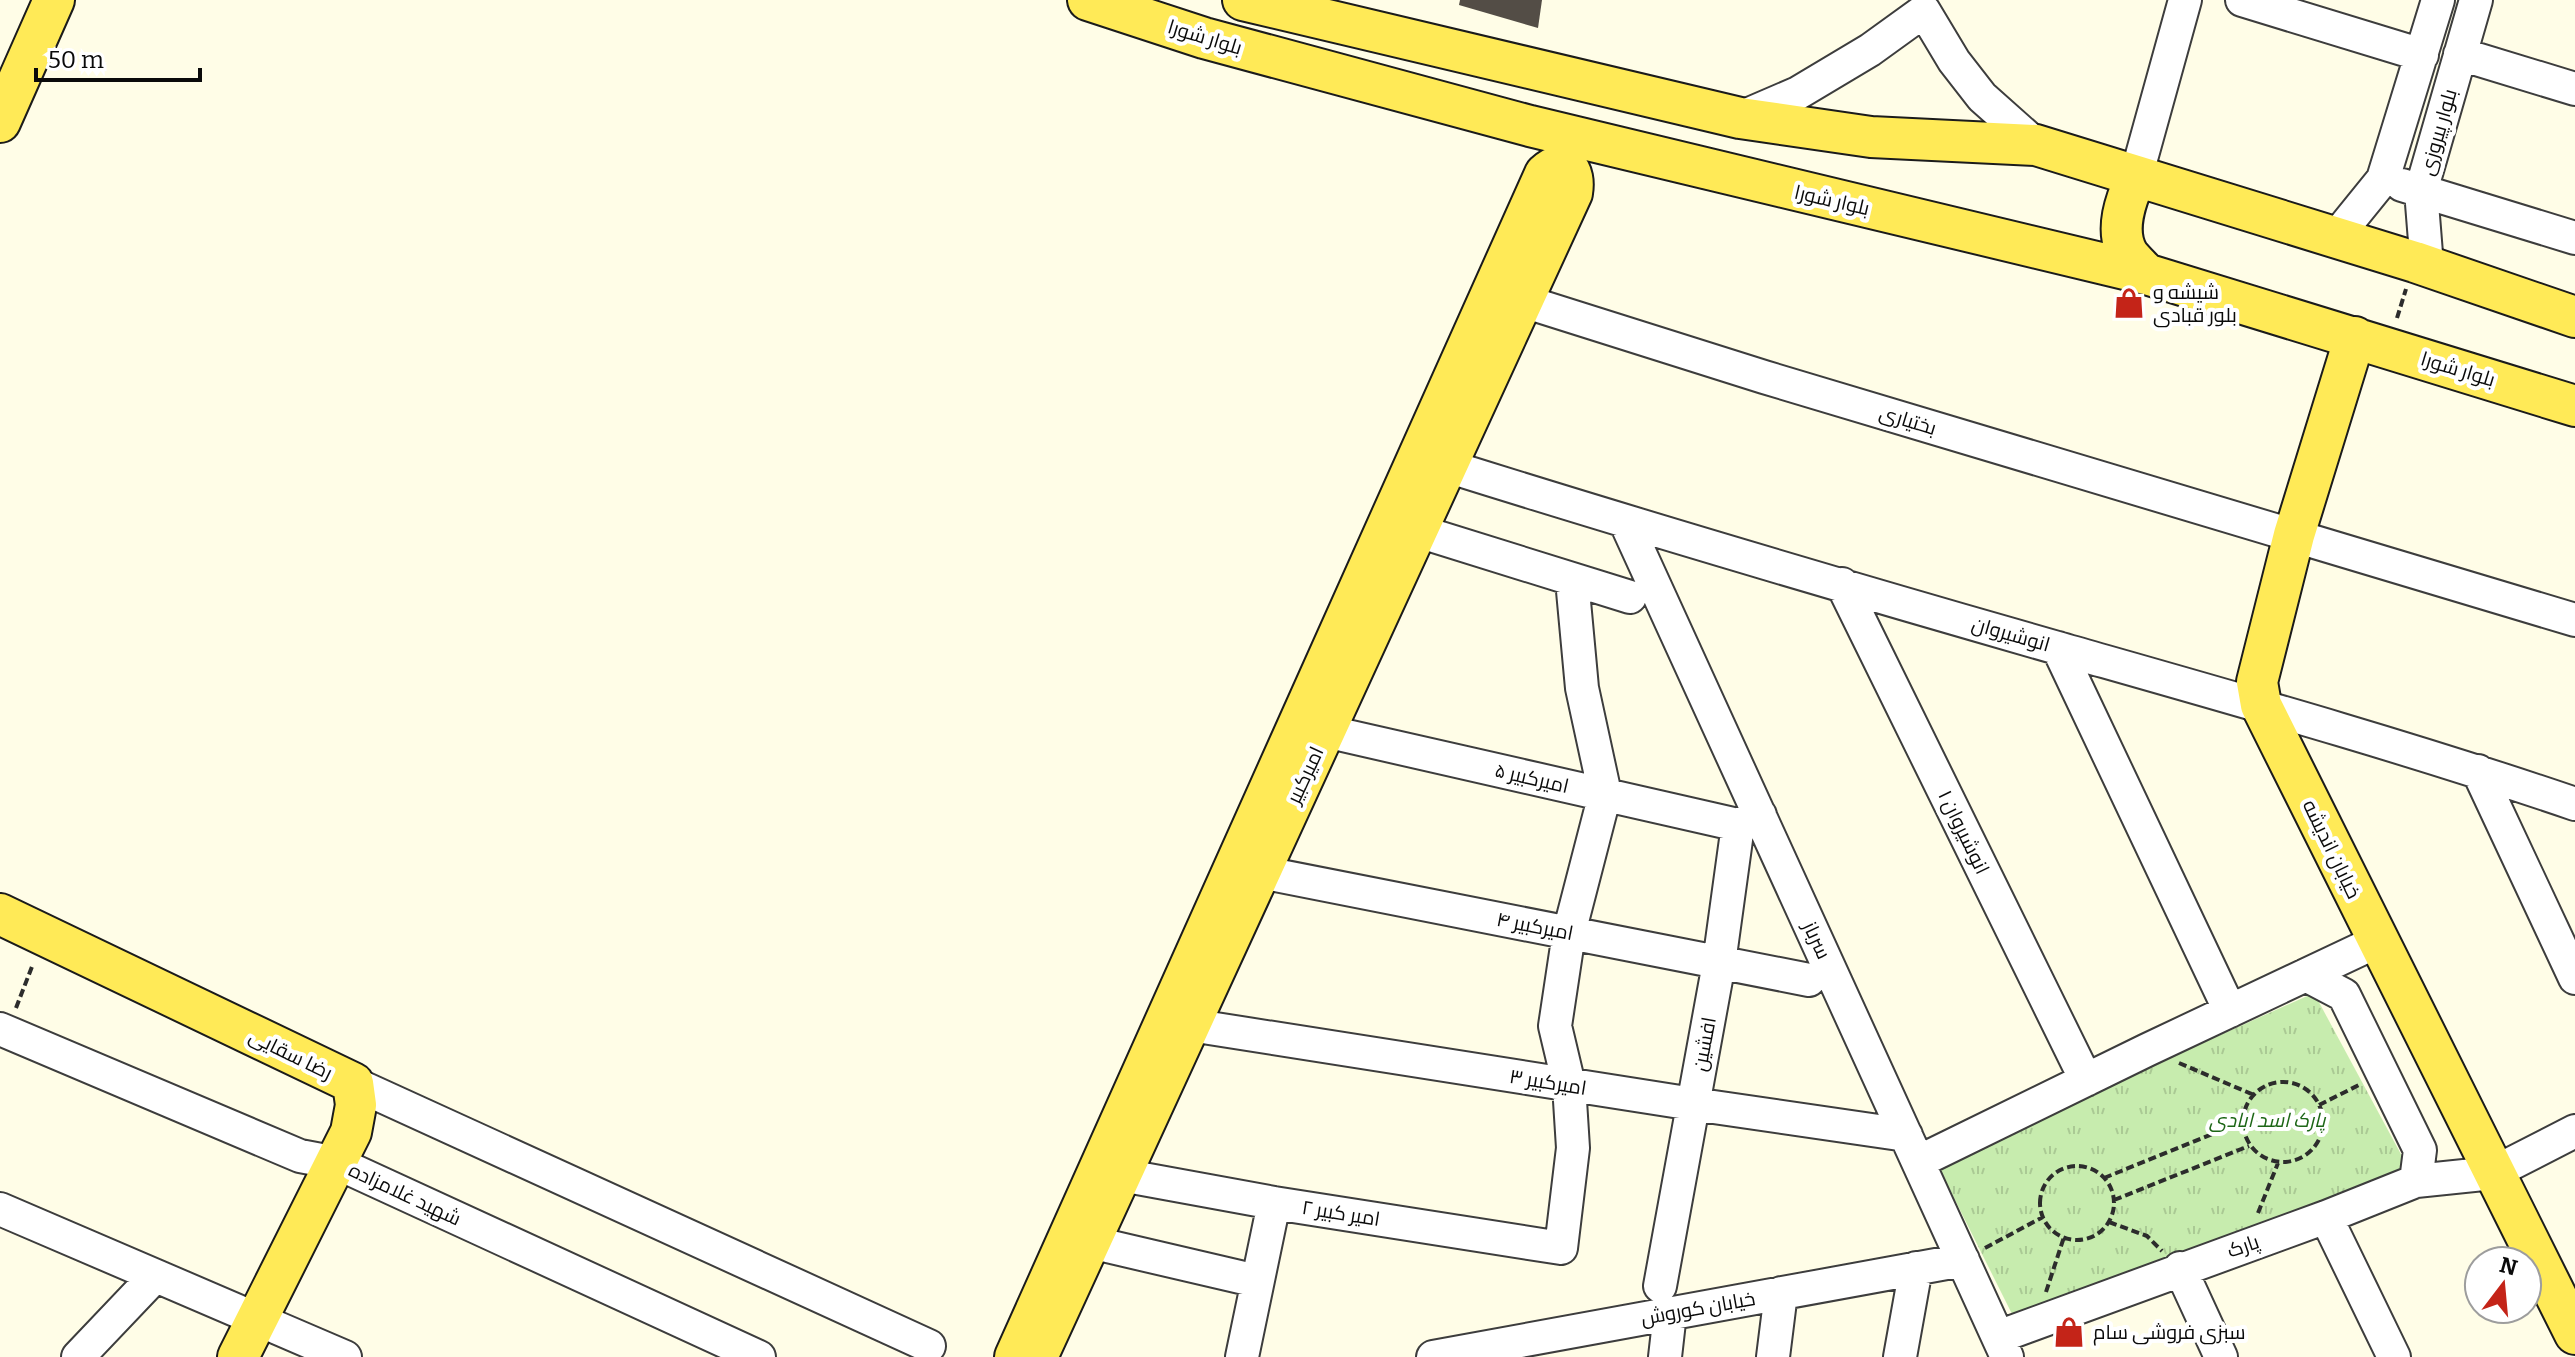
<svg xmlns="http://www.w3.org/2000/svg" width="2575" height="1357" viewBox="0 0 2575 1357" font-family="Bitter,Cairo,serif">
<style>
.park{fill:url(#park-tufts)}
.building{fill:#534d46}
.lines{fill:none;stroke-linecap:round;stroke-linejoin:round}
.minor-casing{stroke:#3d3d3d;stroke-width:36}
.major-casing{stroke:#1b1b1b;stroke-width:44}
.path{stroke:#2c2c2c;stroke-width:4;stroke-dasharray:8 4;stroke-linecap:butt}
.minor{stroke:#fff;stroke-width:32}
.major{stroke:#ffea57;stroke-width:40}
.labels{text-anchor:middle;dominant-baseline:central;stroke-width:8;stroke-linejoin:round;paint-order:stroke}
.street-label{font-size:20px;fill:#0a0a0a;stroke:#fff}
.poi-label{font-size:20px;fill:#0a0a0a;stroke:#fff;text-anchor:start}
.park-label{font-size:20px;font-style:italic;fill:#1d6616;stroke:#fff}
</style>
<defs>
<pattern id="park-tufts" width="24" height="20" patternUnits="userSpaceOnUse" patternTransform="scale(2)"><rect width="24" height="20" fill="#c7ecae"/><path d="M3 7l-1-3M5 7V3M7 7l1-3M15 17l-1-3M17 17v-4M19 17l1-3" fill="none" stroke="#aac994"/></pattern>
</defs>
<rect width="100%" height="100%" fill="#fffde7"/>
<path class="park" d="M2314,993L2410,1171L2014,1318L1936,1162Z"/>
<path class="building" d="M1460,0H1542L1538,28L1459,5Z"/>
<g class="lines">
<defs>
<path id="minor" d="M2242,0L2422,55
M1924,11L1954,61L1982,97L2036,145
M2460,54L2575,89
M1740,118L1798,93L1870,50L1924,11
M2136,177L2185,0
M2402,185L2575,238
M2336,237L2383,179L2438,0
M2427,266L2421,191L2476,0
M1523,301L1764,377L2575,620
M1447,466C1651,530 1855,590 2061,649C2233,698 2405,746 2575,804
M1626,523L2007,1357
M1418,531L1630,597
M1842,584L2086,1080
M2058,648L2230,1011
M1325,731L1738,825
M2478,771L2575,978
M1260,872L1809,980
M2306,975L2344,995L2420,1150L2416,1181
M1190,1025L1693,1104L1906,1135
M0,1029L300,1156L337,1163L759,1357
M353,1083L929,1346
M1918,1162L2147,1050L2378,941
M1121,1175L1274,1203L1561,1248L1573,1148L1569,1085L1555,1026L1569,933L1605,794L1582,688L1572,580
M0,1209L345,1357
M2326,1217L2394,1357
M1090,1242L1257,1281
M2180,1268L2221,1357
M1660,1286L1719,963L1738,825L1760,815
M1998,1337L2326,1217L2416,1181L2493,1173L2575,1131
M78,1357L155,1276
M1242,1357L1274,1203
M1433,1357L1963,1260
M1665,1357L1670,1313
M1773,1357L1781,1293
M1900,1357L1916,1268"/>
<path id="major" d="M1088,0L1204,38L1530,126L2146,274L2575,406
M1243,0L1740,118L1871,137L2036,145L2415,262L2575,317
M0,122L54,0
M2136,177C2126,199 2114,230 2128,254C2133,261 2141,268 2146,274
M2355,337L2294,535L2257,682L2261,705L2575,1334
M0,914L353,1083L356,1105L351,1132L238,1357
M1015,1357L1545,174C1564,156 1576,170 1572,193L1037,1357"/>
</defs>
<use href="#minor" class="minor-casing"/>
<use href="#major" class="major-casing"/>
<path class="path" d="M2397,318L2406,289
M16,1008L33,964
M2179,1063L2254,1095
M2243 1122a40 40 0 1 1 80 0a40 40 0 1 1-80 0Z
M2319,1105L2361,1084
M2040 1203a37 37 0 1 1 74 0a37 37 0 1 1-74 0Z
M2104,1178L2242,1122
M2114,1200L2249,1146
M2258,1213L2278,1163
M2109,1222L2147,1236L2162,1251
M1985,1248L2043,1217
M2046,1292L2064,1237"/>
<use href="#minor" class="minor"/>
<use href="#major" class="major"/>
</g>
<defs>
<symbol id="shop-bare" viewBox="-9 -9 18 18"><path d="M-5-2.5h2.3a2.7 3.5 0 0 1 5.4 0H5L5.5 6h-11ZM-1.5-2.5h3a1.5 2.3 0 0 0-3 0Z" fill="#c42418" stroke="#fff" stroke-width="2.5" paint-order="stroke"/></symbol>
</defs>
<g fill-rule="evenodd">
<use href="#shop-bare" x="2107" y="281" width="44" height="44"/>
<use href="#shop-bare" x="2047" y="1310" width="44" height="44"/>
</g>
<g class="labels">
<g class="street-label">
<text transform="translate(1205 37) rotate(17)">بلوار شورا</text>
<text transform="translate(2438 132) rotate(-74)">بلوار پیروزی</text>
<text transform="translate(1832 200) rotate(13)">بلوار شورا</text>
<text transform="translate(2458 369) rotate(17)">بلوار شورا</text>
<text transform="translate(1908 420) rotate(17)">بختیاری</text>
<text transform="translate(2011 634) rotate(16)">انوشیروان</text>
<text transform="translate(1305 775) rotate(-65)">امیرکبیر</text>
<text transform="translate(1532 778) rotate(13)">امیرکبیر ۵</text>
<text transform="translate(1964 832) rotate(64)">انوشیروان ۱</text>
<text transform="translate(2332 849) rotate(64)">خیابان اندیشه</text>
<text transform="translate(1535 926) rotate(11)">امیرکبیر ۴</text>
<text transform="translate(1817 940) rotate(65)">سرباز</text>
<text transform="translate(1704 1044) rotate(-79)">افشین</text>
<text transform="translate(291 1054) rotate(26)">رضا سقایی</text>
<text transform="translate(1548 1082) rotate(9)">امیرکبیر ۳</text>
<text transform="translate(405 1194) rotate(25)">شهید غلامزاده</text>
<text transform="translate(1341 1213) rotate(9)">امیر کبیر ۲</text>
<text transform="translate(2243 1246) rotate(-19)">پارک</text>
<text transform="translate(1698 1308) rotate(-10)">خیابان کوروش</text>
</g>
<g class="poi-label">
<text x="2153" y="292">شیشه و<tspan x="2153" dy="23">بلور قبادی</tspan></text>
<text x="2093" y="1332">سبزی فروشی سام</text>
</g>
<g class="park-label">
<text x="2267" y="1120">پارک اسد ابادی</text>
</g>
</g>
<g transform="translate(2503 1285) rotate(16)"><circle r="38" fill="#ffffff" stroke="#9d9d9d" stroke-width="2"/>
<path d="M0-6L14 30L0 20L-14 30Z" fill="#c42418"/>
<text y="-12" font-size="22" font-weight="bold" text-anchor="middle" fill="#0a0a0a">N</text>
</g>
<path d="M36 68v12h164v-12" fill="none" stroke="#0a0a0a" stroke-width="4"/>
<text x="48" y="68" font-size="24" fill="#0a0a0a" stroke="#ffffff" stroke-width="6" paint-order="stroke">50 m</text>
</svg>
